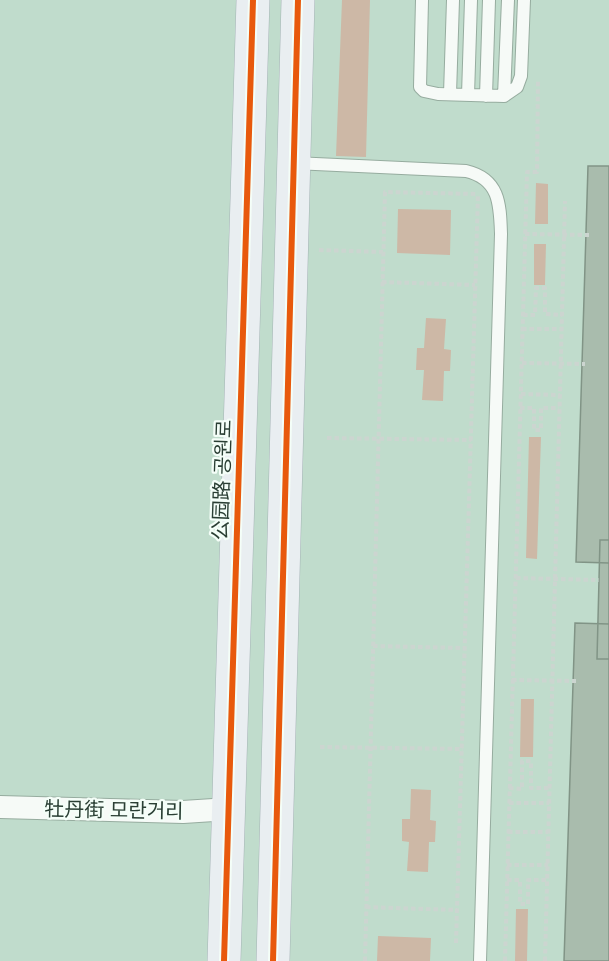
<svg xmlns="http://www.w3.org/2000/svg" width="609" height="961" viewBox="0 0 609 961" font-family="Arial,'Noto Sans SC','Noto Sans KR',sans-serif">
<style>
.green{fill:#cdb8a6}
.building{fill:#a9bcad;stroke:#819486;stroke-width:1.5}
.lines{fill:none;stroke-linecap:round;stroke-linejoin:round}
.lane-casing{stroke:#96ac9f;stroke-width:14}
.street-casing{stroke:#96ac9f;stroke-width:24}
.primary-casing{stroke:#a4b3b5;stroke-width:34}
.path{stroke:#ccd5d0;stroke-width:4;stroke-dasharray:4.5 3;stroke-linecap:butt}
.lane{stroke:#f6faf7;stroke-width:12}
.street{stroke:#f6faf7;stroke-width:22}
.primary{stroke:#e9eef1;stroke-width:33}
.cycleway-casing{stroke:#f4fef8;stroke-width:10}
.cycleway{stroke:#e8590c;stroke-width:6}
.labels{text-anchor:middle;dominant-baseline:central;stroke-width:4.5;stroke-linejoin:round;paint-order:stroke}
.street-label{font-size:20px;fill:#2a3f34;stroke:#f4fef8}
</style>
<rect width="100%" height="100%" fill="#c0dccc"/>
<path class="green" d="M342,0H370L366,157L336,156Z
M536,183L548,184V224H535Z
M398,209L451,210L450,255L397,253Z
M534,244H546L545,285H534Z
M426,318L446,319L444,349L451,350L450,371H444L443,401L422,400L424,370H416L417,348H424Z
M529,437H541L537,559L526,558Z
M521,699H534L533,757H520Z
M411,789L431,790L430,820L436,821L435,842H429L428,872L407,871L409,842L402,841V819H410Z
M516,909H528L527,961H515Z
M378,936L431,938L430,961H377Z"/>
<path class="building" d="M588,166H609V563L576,562Z
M600,540H609V659H597Z
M575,623L609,624V961H564Z"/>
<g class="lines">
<defs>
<path id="lane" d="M422,0L420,87L424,91L438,94L504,96L517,87L521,76L524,0
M450,94L453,0
M468,95L471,0
M486,96L489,0
M504,96L508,0
M294,163L466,171C500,179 500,205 501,234L480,961"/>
<path id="street" d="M0,807L183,812L229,809"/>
<path id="primary" d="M224,961L253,0
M273,961L298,0"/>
</defs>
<use href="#lane" class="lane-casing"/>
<use href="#street" class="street-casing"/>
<use href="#primary" class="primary-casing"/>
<path class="path" d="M525,234L589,235
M319,250L383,252
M382,282L475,285
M523,315H535L536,288H545V314L562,315
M522,329H561
M522,363L585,364
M521,394L560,395
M520,408H534V430H541V408H559
M327,438L471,440
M516,578L599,580
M373,646L465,648
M512,680L576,681
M320,747L463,749
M509,788L522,789V761H531V788H550
M509,803H549
M508,832H548
M507,865H548
M507,880H520V904H528V880H547
M366,907L457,910
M456,943L478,194
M365,961L385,192L477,194
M505,961L527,172H537L538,79
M545,961L565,201"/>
<use href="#lane" class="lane"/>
<use href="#street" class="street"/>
<use href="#primary" class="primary"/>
<defs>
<path id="cycleway" d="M224,961L253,0
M273,961L298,0"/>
</defs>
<use href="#cycleway" class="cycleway-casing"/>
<use href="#cycleway" class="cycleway"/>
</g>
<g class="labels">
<g class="street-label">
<text transform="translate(222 480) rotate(-88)">公园路 공원로</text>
<text transform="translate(114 810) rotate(1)">牡丹街 모란거리</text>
</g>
</g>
</svg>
